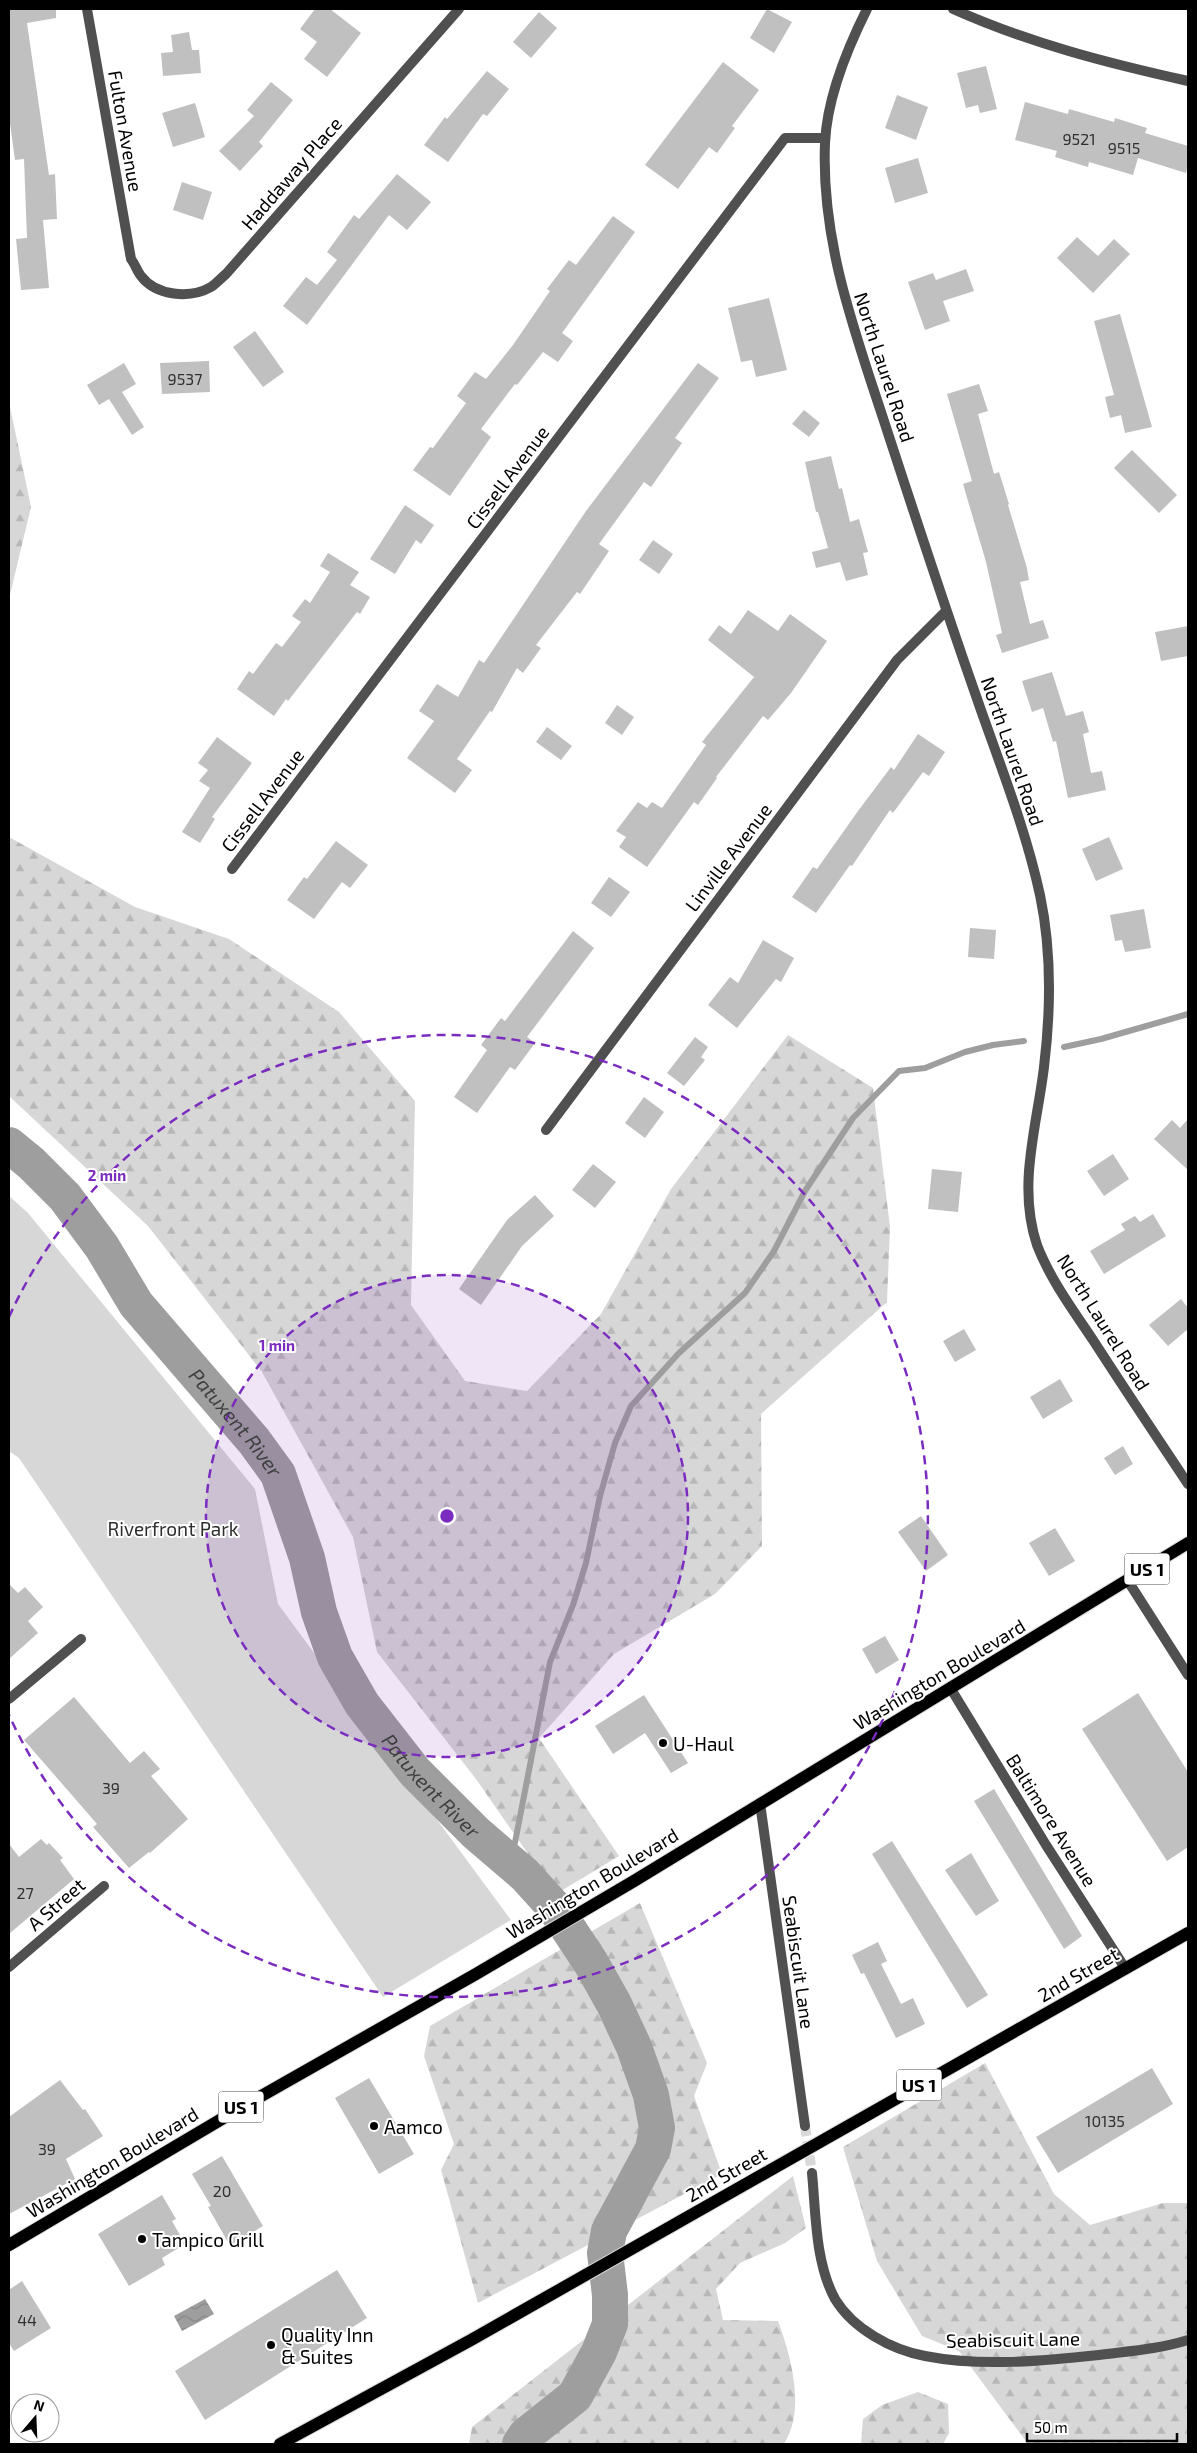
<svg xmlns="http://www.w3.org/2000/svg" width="1197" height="2453" viewBox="0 0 1197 2453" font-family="'Exo 2',sans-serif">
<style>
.green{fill:#d7d7d7}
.forest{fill:url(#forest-firs)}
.water{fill:url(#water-waves)}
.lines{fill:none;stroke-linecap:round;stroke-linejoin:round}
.stream{stroke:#9e9e9e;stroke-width:6}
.river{stroke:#9e9e9e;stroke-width:36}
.building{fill:#c0c0c0}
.minor-tunnel{stroke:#d9d9d9;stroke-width:10;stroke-dasharray:10 5;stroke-linecap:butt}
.primary-casing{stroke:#dbdbdb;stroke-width:14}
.minor{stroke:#505050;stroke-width:10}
.primary{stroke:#000;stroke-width:12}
.ring{fill:none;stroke:#7b2cbf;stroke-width:2.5;stroke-dasharray:9 6}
.poi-dot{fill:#000;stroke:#fff;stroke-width:2}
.labels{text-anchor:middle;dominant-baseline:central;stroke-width:4;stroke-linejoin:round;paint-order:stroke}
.number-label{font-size:16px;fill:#303030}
.shield{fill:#fff;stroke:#4c4c4c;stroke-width:1}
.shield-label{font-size:18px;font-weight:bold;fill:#000}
.street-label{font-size:19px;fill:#000;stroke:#fff}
.park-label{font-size:19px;fill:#2e2e2e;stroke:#fff}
.poi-label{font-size:19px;fill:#000;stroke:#fff;text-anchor:start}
.water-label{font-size:20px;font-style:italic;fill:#3f3f3f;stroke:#fff}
.centre{fill:#7b2cbf;stroke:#fff;stroke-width:2.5}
.ring-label{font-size:15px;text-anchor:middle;font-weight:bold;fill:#7b2cbf;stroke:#fff;stroke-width:4;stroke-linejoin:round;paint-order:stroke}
</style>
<defs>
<pattern id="forest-firs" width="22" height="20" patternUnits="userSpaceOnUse" patternTransform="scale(1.25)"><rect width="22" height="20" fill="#d7d7d7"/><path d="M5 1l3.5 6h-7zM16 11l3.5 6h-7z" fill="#b7b7b7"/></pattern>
<pattern id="water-waves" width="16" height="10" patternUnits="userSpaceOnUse" patternTransform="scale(1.25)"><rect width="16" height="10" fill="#9e9e9e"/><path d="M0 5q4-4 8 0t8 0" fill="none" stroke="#868686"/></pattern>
</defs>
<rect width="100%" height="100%" fill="#fff"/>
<path class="green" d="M9,1196L28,1213L255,1489L278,1604L511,1920L383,1997L19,1458L9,1451Z"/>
<path class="forest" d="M9,402L31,507L9,599Z
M9,837L135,907L229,939L339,1012L415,1101L411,1305L465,1381L527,1391L601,1314L671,1189L788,1035L873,1088L890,1227L887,1302L761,1414L762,1546L715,1594L614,1654L539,1738L619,1856L556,1894L476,1779L377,1652L353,1537L262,1372L148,1226L9,1096Z
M640,1903L707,2063L694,2096L722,2174L478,2303L441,2170L454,2144L424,2056L430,2026Z
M985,2063L1054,2194L1090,2225L1163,2203H1188V2444H1028L959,2351L922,2336L877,2261L843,2147Z
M793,2176L806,2228L785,2243L740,2263L716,2289L723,2320L778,2321C791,2357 806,2409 784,2444H469L472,2427Z
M918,2392L948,2404L949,2433L943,2444H861L863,2419L882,2405Z"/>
<path class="water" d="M205,2299L214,2314L182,2331L174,2316Z"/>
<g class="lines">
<path class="stream" d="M1064,1047L1101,1039L1188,1014
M511,1863L550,1662L573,1605L586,1563L600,1496L615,1443L631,1406L679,1353L745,1293L774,1251L805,1191L853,1118L899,1071L925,1068L965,1052L993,1045L1024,1041"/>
<path class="river" id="s1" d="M9,1145L31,1163L65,1197L102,1247L136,1304L254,1441L278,1474L307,1558L319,1612L335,1657L362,1704L415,1772L476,1833L525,1875L554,1907L591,1963L614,2004L634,2047L651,2095L657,2128L653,2149L609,2231L605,2253L610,2295V2324L599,2352L575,2396L526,2435L520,2444"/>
</g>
<path class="building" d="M9,9H56V18L27,23L49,175L55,174L57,219L43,220L49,288L21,290L16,239L27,238L24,159L15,160L9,116Z
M315,9H330L361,33L327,77L304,59L317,42L300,29Z
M767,9L792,22L774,53L750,38Z
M539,12L557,28L531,58L513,42Z
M189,32L192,50H199L201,73L163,76L161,53L173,52L171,35Z
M723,62L759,90L732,126L735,128L717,153L709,147L678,189L645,165Z
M986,66L997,109L980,113L978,105L966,108L957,73Z
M487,71L509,89L487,116L483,114L448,162L424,145L445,117L447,119Z
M271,82L293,100L259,142L263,146L240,171L219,151L254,116L247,110Z
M897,95L928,107L916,140L885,128Z
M1025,102L1068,114L1069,109L1114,122L1115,118L1147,128L1145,133L1188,146V164L1186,173L1138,158L1133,175L1089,162L1088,167L1055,157L1057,151L1015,140Z
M195,103L205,137L173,147L162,113Z
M918,158L928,193L895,203L885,168Z
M397,174L431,202L407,230L389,215L307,325L283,306L306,277L317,285L337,260L327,252L354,215L359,219Z
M182,182L212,192L203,220L173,210Z
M613,216L635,232L562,333L573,341L558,362L543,352L517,385L515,384L481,429L491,437L450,496L413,470L430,447L433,448L466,403L457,396L475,372L486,379L513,345L550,291L547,289L569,260L576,265Z
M1077,237L1098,256L1114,239L1130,254L1093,293L1057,258Z
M966,269L974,291L943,301L950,321L925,330L908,282L933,273L936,280Z
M769,298L787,370L756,377L752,360L741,362L728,308Z
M1120,314L1152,427L1125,433L1121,415L1110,418L1105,397L1114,395L1094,321Z
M255,331L284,372L263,387L233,347Z
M209,361L210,392L162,394L160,363Z
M124,363L136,384L122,392L144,427L132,435L109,399L99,405L87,385Z
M698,363L719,378L675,438L682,443L651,487L644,482L599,544L609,551L580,594L577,592L536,645L541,648L523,673L517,668L492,712L490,711L457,759L472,770L455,793L407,758L434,721L419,711L437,684L458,697L479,660L484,663L586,511Z
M979,384L988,411L978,414L994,474L999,472L1009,504L1008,505L1027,568L1029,580L1020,582L1030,624L1043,620L1049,638L1002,653L996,635L1002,633L986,562L963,484L972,481L947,394Z
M804,410L820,423L809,437L792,424Z
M1132,450L1177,495L1159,513L1114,468Z
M831,456L839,489L842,488L850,522L859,519L868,552L863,553L868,575L846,581L840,562L816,568L812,552L828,548L818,512H816L805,462Z
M405,505L434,525L421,544L416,540L395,574L370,559Z
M653,540L673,554L659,574L639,560Z
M328,553L359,572L350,585L370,597L360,614L357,612L288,701L286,699L274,716L237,689L249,671L253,674L276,643L282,647L301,622L292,616L305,599L310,603L330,572L320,566Z
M748,610L778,631L790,614L827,641L791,693L768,720L763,716L716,777L717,778L698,805L694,802L647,867L619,847L626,837L616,831L638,802L647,808L652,802L662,808L706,745L702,742L754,677L708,640L719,625L731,634Z
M1188,626V656L1161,661L1155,632Z
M1052,672L1066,716L1083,711L1089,732L1083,734L1091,773L1102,771L1106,790L1068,798L1056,741L1053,742L1043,708L1032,712L1022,681Z
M617,705L634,717L622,735L605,723Z
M547,727L572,746L561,760L536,742Z
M918,734L945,752L929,776L923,772L893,813L890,810L852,866L850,865L816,913L792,897L813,867L817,869L858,811L891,767L894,770Z
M217,737L252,763L212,817L215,819L200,843L182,832L210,788L199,781L208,770L198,763Z
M1109,837L1123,869L1096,881L1082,849Z
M336,841L368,865L350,888L342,882L314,919L287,900L304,877L307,879Z
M609,877L630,892L611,917L591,903Z
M1144,909L1151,948L1125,952L1122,940L1115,941L1110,915Z
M970,928L996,930L994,959L968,957Z
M573,931L594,948L527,1037L535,1043L515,1070L510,1067L477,1113L454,1097L487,1050L481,1045L501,1018L505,1021Z
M763,940L794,958L781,982L776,979L737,1028L708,1005L730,977L738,983Z
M695,1037L708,1047L701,1057L705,1060L684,1086L667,1073Z
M644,1097L664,1112L645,1138L625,1123Z
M1188,1119V1170L1154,1139L1172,1120L1180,1128Z
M1113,1154L1129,1179L1104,1196L1087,1171Z
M593,1164L616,1182L595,1208L572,1190Z
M932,1169L962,1172L958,1212L928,1209Z
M535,1195L554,1216L522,1246L481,1305L459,1289L507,1220Z
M1153,1214L1166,1236L1104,1274L1090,1251L1125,1230L1121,1224L1135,1216L1140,1222Z
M1181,1299L1188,1308V1329L1168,1346L1149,1325Z
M964,1329L976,1350L955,1362L943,1341Z
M1060,1379L1073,1401L1043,1419L1030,1397Z
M1123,1446L1133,1464L1115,1475L1104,1458Z
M921,1516L948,1555L926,1571L898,1532Z
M1055,1528L1075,1561L1049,1576L1029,1543Z
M9,1584L18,1593L25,1587L43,1607L28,1621L38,1633L9,1659Z
M885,1636L899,1660L876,1674L862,1649Z
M1138,1693L1188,1772V1847L1167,1861L1082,1729Z
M644,1695L688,1763L671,1773L645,1733L613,1754L595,1726Z
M74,1697L130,1763L144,1751L160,1769L151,1776L188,1819L150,1853L149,1852L129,1868L93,1827L97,1824L24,1740Z
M994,1789L1082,1936L1064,1949L974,1801Z
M41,1839L47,1845L49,1843L63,1858L60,1860L74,1879L9,1934V1844L19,1857Z
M892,1841L988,1995L967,2008L872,1854Z
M971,1853L999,1901L976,1916L945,1870Z
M878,1942L887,1961L881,1964L901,2004L913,1998L925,2024L896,2038L864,1973L861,1974L852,1955Z
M1152,2068L1173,2104L1058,2173L1036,2137Z
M369,2078L414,2154L379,2174L335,2098Z
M60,2080L83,2110L85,2109L103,2136L66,2159L75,2179L9,2214V2117Z
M222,2156L263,2226L230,2246L208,2207L211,2206L192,2174Z
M162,2195L176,2219L172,2221L185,2244L162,2258L165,2265L129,2286L98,2234Z
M337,2270L367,2318L205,2420L175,2371Z
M22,2281L51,2328L14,2351L9,2343V2290Z"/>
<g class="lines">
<path class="minor-tunnel" d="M805,2126L812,2173"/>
<defs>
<path id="primary" d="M9,2245L242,2107L476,1974L634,1881L1188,1543
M280,2444L471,2340L1188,1933"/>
</defs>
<use href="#primary" class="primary-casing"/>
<path class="minor" d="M87,9L131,259C135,264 137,271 141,276C156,296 190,299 211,287C216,284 221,278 226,274L459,9
M867,9C847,49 827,97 825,143C821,239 853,327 883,418C913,510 943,602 975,693C998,760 1025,826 1040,895C1052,952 1051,1009 1044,1067C1037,1126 1017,1186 1037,1245C1050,1279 1073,1310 1093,1340C1124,1388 1156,1436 1188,1484
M953,9C1029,43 1107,63 1188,81
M232,869L785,138H825
M546,1130L897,660L946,611
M1128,1581L1188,1675
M951,1689L1046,1845L1125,1968
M9,1699L81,1639
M760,1803L805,2126
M9,1967L104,1886
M812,2173C816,2214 815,2262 835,2299C853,2329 892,2350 925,2356C981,2367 1043,2361 1099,2355C1130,2351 1159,2349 1188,2340"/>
<use href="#primary" class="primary"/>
</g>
<circle cx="447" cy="1516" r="241" fill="#7b2cbf" fill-opacity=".12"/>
<g class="ring">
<circle cx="447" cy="1516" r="241"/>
<path d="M9 1317A481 481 0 1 1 9 1715"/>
</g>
<g class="poi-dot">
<circle cx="663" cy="1743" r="5"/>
<circle cx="374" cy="2126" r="5"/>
<circle cx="142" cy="2239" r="5"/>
<circle cx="271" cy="2345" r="5"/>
</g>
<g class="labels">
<g class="number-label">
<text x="1079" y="138">9521</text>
<text x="1124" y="147">9515</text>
<text x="185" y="378">9537</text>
<text x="111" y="1787">39</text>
<text x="25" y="1892">27</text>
<text x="1105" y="2120">10135</text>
<text x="47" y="2148">39</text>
<text x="222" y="2190">20</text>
<text x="27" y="2319">44</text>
</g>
<g class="shield">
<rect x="1124.5" y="1553.5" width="45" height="31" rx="4"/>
<rect x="896.5" y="2069.5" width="45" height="31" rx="4"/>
<rect x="218.5" y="2091.5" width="45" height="31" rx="4"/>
</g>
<g class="shield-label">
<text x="1147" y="1569">US 1</text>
<text x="919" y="2085">US 1</text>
<text x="241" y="2107">US 1</text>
</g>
<g class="street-label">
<text transform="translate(126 131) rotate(80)">Fulton Avenue</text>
<text transform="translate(291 173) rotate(-49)">Haddaway Place</text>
<text transform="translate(885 367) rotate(72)">North Laurel Road</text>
<text transform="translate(507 477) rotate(-53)">Cissell Avenue</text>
<text transform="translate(1013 751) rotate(71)">North Laurel Road</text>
<text transform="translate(262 800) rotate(-53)">Cissell Avenue</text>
<text transform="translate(728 857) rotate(-53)">Linville Avenue</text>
<text transform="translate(1104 1322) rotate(58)">North Laurel Road</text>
<text transform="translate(939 1674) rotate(-31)">Washington Boulevard</text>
<text transform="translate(1052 1820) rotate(58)">Baltimore Avenue</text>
<text transform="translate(592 1883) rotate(-31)">Washington Boulevard</text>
<text transform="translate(56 1904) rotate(-41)">A Street</text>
<text transform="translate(799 1962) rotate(82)">Seabiscuit Lane</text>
<text transform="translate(1078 1974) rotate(-30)">2nd Street</text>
<text transform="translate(112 2162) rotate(-31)">Washington Boulevard</text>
<text transform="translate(726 2174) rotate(-30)">2nd Street</text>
<text transform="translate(1013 2339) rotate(-1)">Seabiscuit Lane</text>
</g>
<g class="park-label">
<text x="173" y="1528">Riverfront Park</text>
</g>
<g class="poi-label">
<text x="673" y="1743">U-Haul</text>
<text x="384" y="2126">Aamco</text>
<text x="152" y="2239">Tampico Grill</text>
<text x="281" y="2334">Quality Inn<tspan x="281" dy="22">&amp; Suites</tspan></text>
</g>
<g class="water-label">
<text stroke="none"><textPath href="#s1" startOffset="360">Patuxent River</textPath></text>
<text stroke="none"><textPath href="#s1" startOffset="780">Patuxent River</textPath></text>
</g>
</g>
<circle cx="447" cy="1516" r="8" class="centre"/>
<g class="ring-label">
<text x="107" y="1181">2 min</text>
<text x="277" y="1351">1 min</text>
</g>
<rect width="1197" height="2453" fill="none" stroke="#000000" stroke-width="20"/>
<g transform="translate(35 2418) rotate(19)"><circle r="24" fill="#ffffff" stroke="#999999"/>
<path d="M0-4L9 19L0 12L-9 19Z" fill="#000000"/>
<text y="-8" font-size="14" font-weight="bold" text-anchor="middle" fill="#000000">N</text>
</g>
<path d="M1027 2433v8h150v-8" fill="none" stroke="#000000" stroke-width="2.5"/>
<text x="1034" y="2433" font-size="15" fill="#000000" stroke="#ffffff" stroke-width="4" paint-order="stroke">50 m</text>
</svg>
